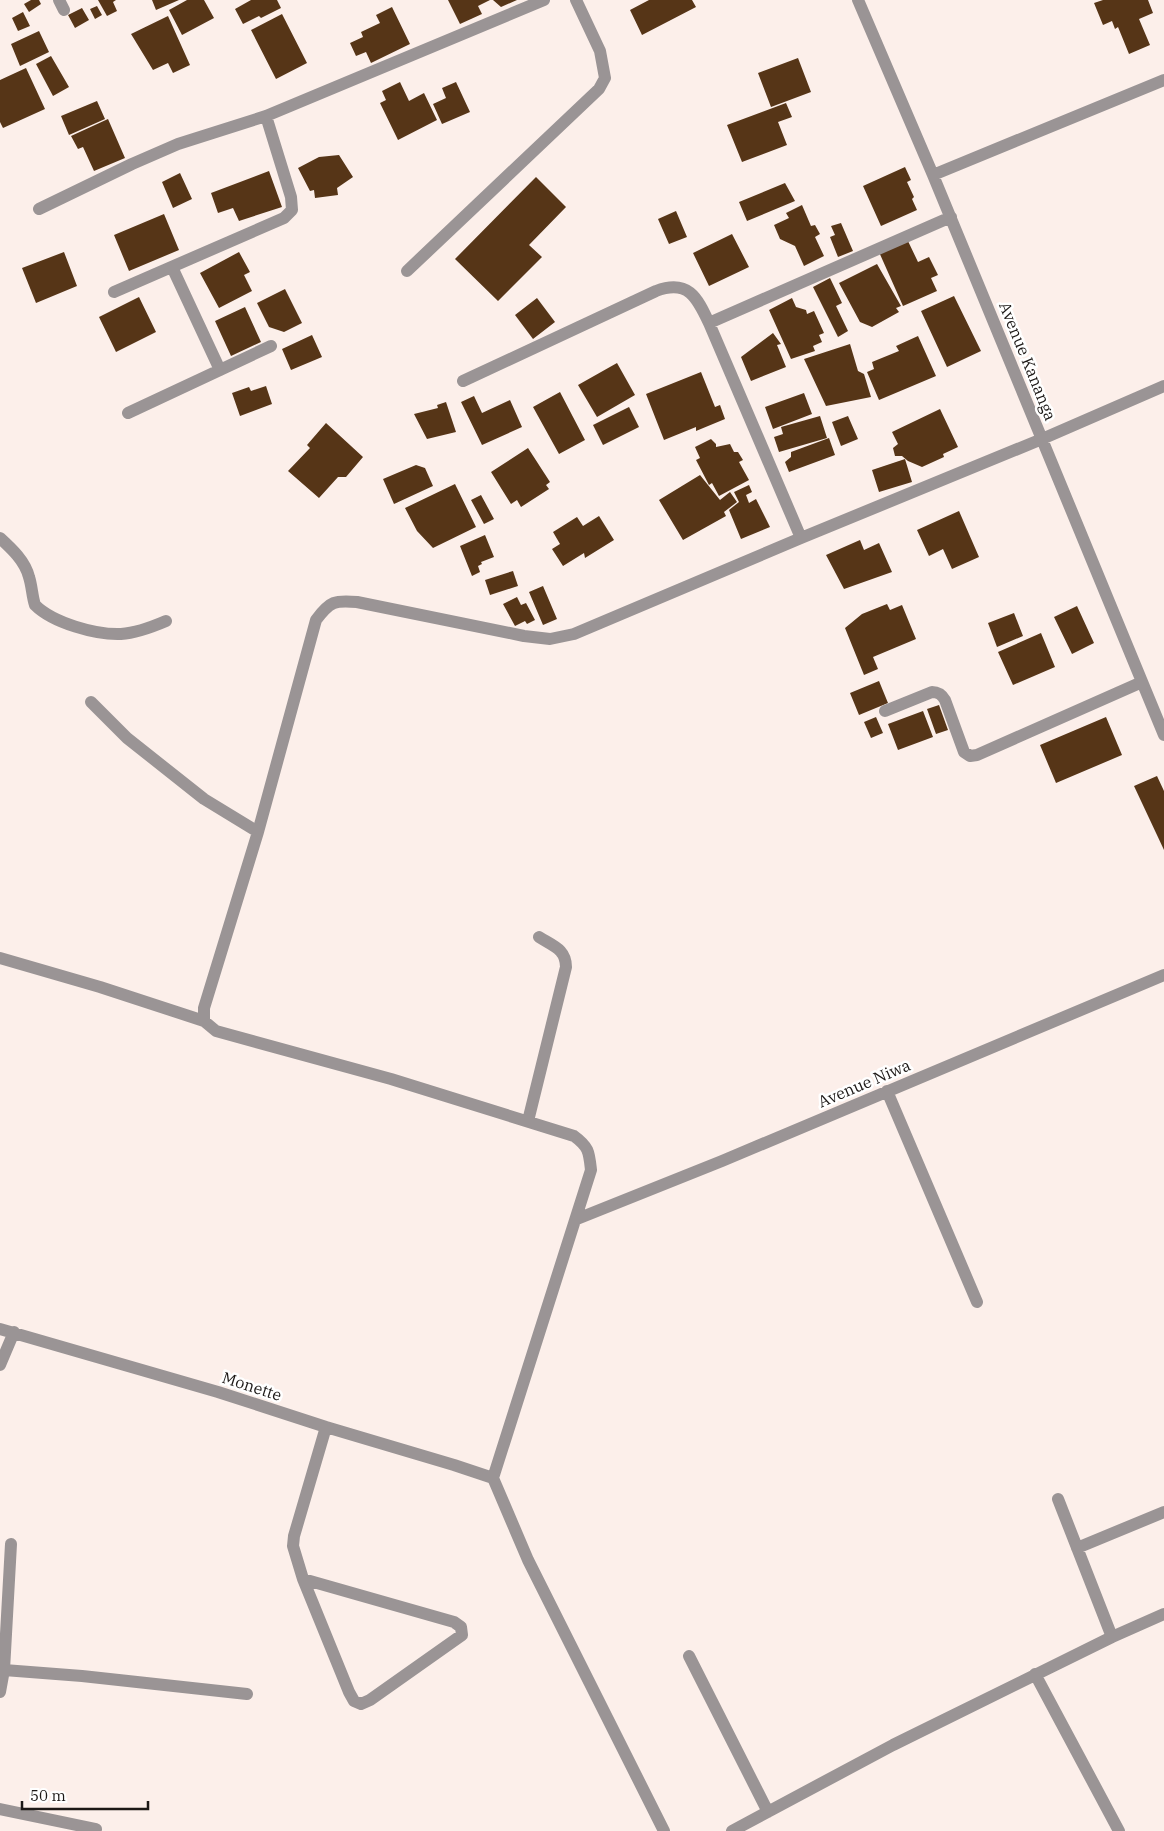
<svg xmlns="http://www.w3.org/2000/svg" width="1164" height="1831" viewBox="0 0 1164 1831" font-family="'IBM Plex Serif',serif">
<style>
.building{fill:#563517}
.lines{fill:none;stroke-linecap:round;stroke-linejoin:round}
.minor{stroke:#9a9495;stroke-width:12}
.labels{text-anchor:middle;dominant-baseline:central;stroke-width:5;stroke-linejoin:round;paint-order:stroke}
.street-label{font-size:16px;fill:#1c1816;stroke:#fff}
</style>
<rect width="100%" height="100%" fill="#fcefea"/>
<path class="building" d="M31,0H39L41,4L29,12L24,4Z
M98,0H116L113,2L117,11L107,16Z
M152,0H179L156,10Z
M187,0H204L214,18L182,35L169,10Z
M251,0H277L281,8L261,18L259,16L243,24L235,9Z
M448,0H490L478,6L482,14L460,24Z
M493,0H517L501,7Z
M649,0H692L696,7L642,35L630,10Z
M1103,0H1148L1153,13L1139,19L1150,45L1129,54L1118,27L1115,29L1112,21L1103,25L1094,3Z
M97,6L102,15L95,19L90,9Z
M392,7L410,44L371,63L366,52L356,56L350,43L363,37L361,32L380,23L376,15Z
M82,8L89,20L75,28L68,15Z
M23,12L30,26L18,31L12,18Z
M282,14L307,63L276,79L251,30Z
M168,16L190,65L173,73L168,63L153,70L131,34Z
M39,31L49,52L20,66L11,44Z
M51,56L69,87L53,96L36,64Z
M798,58L811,92L771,107L758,73Z
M26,68L45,109L3,128L0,122V80Z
M400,82L409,101L424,93L437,120L398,140L380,103L386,100L382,91Z
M456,82L470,112L442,124L433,104L446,98L442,88Z
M97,101L105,119L69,135L61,116Z
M786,103L792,117L778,122L787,145L742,162L727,125Z
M108,119L125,158L94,171L83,147L78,149L71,136Z
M339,155L353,177L337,188L338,195L315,198L314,190L310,191L298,168L319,157Z
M905,167L911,180L907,182L914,197L912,199L917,210L881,226L863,186Z
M269,171L282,207L239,221L233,208L218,213L211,193Z
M180,173L192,199L173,208L162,182Z
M536,177L566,207L529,245L542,257L498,301L455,259Z
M785,183L795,201L747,221L739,202Z
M802,205L811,226L815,225L820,234L815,237L824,256L804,266L795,246L780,239L774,225L789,218L786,213Z
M676,211L687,237L669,244L658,219Z
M164,214L179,250L129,271L114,235Z
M841,223L853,251L838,257L830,237L835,235L831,226Z
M732,234L749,267L709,286L693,253Z
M907,239L918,262L929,257L938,275L931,278L937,291L903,306L879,252Z
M64,252L77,286L36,303L22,268Z
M239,252L250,272L244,275L252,291L219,308L200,273Z
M877,264L901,306L896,308L899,312L872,327L860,322L839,283Z
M830,278L842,303L836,306L848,331L838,337L813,287Z
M285,289L302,323L284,332L269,327L257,303Z
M954,296L981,351L947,367L921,311Z
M139,297L156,332L116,352L99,317Z
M537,298L555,322L533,339L515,315Z
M792,298L796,307L806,310L807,314L814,311L824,333L819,335L822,342L813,346L815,351L791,359L769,310Z
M245,307L261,342L231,356L215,321Z
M773,333L781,344L777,345L786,367L751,381L741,357Z
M312,335L322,357L291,370L282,349Z
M918,336L936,376L879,400L867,372L874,369L872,362L899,351L896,346Z
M850,344L858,371L864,374L871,397L826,406L804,359Z
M617,363L635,395L597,417L578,385Z
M701,372L715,407L720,405L725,419L696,431V427L664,440L646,394Z
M266,386L272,404L240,416L232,393L249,387L251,391Z
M560,392L585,440L559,454L533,407Z
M804,393L812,414L773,429L765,407Z
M474,396L482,413L510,400L522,427L482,445L461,402Z
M446,402L456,432L427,439L414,414L438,408L437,405Z
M629,407L639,427L603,445L593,425Z
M940,409L958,447L943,454L944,457L922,467L908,461L902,456H895L893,448L898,444L892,432Z
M820,416L827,438L779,452L774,437L783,434L781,427Z
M848,416L858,439L841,446L832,422Z
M326,423L363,457L346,477H338L319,498L288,471L310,448L307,445Z
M829,438L835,455L789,472L785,462L791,457V452Z
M711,439L716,444V447L730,444L734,452H738L743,460L739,462L749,480L719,496L712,483L709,485L696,460L700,458L695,447Z
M528,448L550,482L546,485L549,489L521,507L517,500L511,504L491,472Z
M905,459L912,482L879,492L872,470Z
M416,465L425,468L433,486L394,504L383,479Z
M700,475L720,500L730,492L737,502L724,512L726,516L683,540L659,500Z
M455,484L476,527L433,548L417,531L405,508Z
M749,485L752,492L746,495L749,503L756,499L770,527L741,539L729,510L739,502L734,492Z
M481,495L494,519L484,524L471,500Z
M959,511L979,557L952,569L943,549L929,556L917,530Z
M599,516L614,540L585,558L584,553L563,566L552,549L560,544L553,532L577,517L583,526Z
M485,535L494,557L481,562L482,564L478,566L480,572L472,576L460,546Z
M860,540L864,550L879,543L892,572L844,589L826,555Z
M513,571L518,586L490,595L485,580Z
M543,586L557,619L543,625L529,592Z
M517,597L521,605L526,603L535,620L527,624L525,621L515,626L503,604Z
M887,604L890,610L902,605L916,639L873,657L878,669L864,675L845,628L862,614Z
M1077,606L1094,643L1072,654L1054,617Z
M1014,613L1023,636L997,647L988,623Z
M1041,633L1055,667L1013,685L998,652Z
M879,681L888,703L859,715L850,693Z
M939,705L948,730L936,734L927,709Z
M923,711L933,737L898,750L888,724Z
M876,717L883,733L871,738L864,722Z
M1106,717L1122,755L1056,783L1040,745Z
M1157,776L1164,791V850L1134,786Z"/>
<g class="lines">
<path class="minor" d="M59,0L64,10
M858,0L933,175L1164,735
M933,175L1164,80
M39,209L132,164L178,144L266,116L544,0
M172,267L220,370
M407,271L599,89L605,78L600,51L576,0
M114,292L284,218L292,210L291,197L266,116
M709,323L951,217
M463,381L656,291C688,279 697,297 709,323L801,538
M128,413L271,346
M0,538C12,549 25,561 29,577C32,586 32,596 35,605C53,623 96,635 121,634C137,633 152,627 166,621
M91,702L127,738L204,799L258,832
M885,711L932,692C939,692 942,695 945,700L964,752L970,756L977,755L1142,682
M0,958L100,987L204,1021L216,1031L391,1079L574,1136C589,1147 589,1152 591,1170L493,1478L528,1560L664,1831
M204,1021V1008L258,832L316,620C330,601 335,600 357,602L524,636L550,639L574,634L801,538L1042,439L1164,386
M887,1091L977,1302
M528,1121L566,967C566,949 553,946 539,937
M577,1219L722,1161L1164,975
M0,1329L218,1392L326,1427L454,1465L493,1478
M0,1365L14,1332
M1058,1499L1112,1637
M1077,1548L1164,1512
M303,1579L454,1622L461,1627L462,1635L370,1700L361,1704L354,1701L349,1692L303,1579L293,1546L294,1536L326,1427
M689,1656L768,1812
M4,1670L82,1676L247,1694
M1035,1674L1119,1831
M0,1692L4,1670L11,1544
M0,1809L96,1829
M732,1831L893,1745L1112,1637L1164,1614"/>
</g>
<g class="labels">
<g class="street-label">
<text transform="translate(1028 361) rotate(68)">Avenue Kananga</text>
<text transform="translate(864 1083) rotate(-23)">Avenue Niwa</text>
<text transform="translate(252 1386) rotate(18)">Monette</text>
</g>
</g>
<path d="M22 1801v8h126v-8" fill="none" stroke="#1c1816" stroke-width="2.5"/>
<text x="30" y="1801" font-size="15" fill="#1c1816" stroke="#ffffff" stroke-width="4" paint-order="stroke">50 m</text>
</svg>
